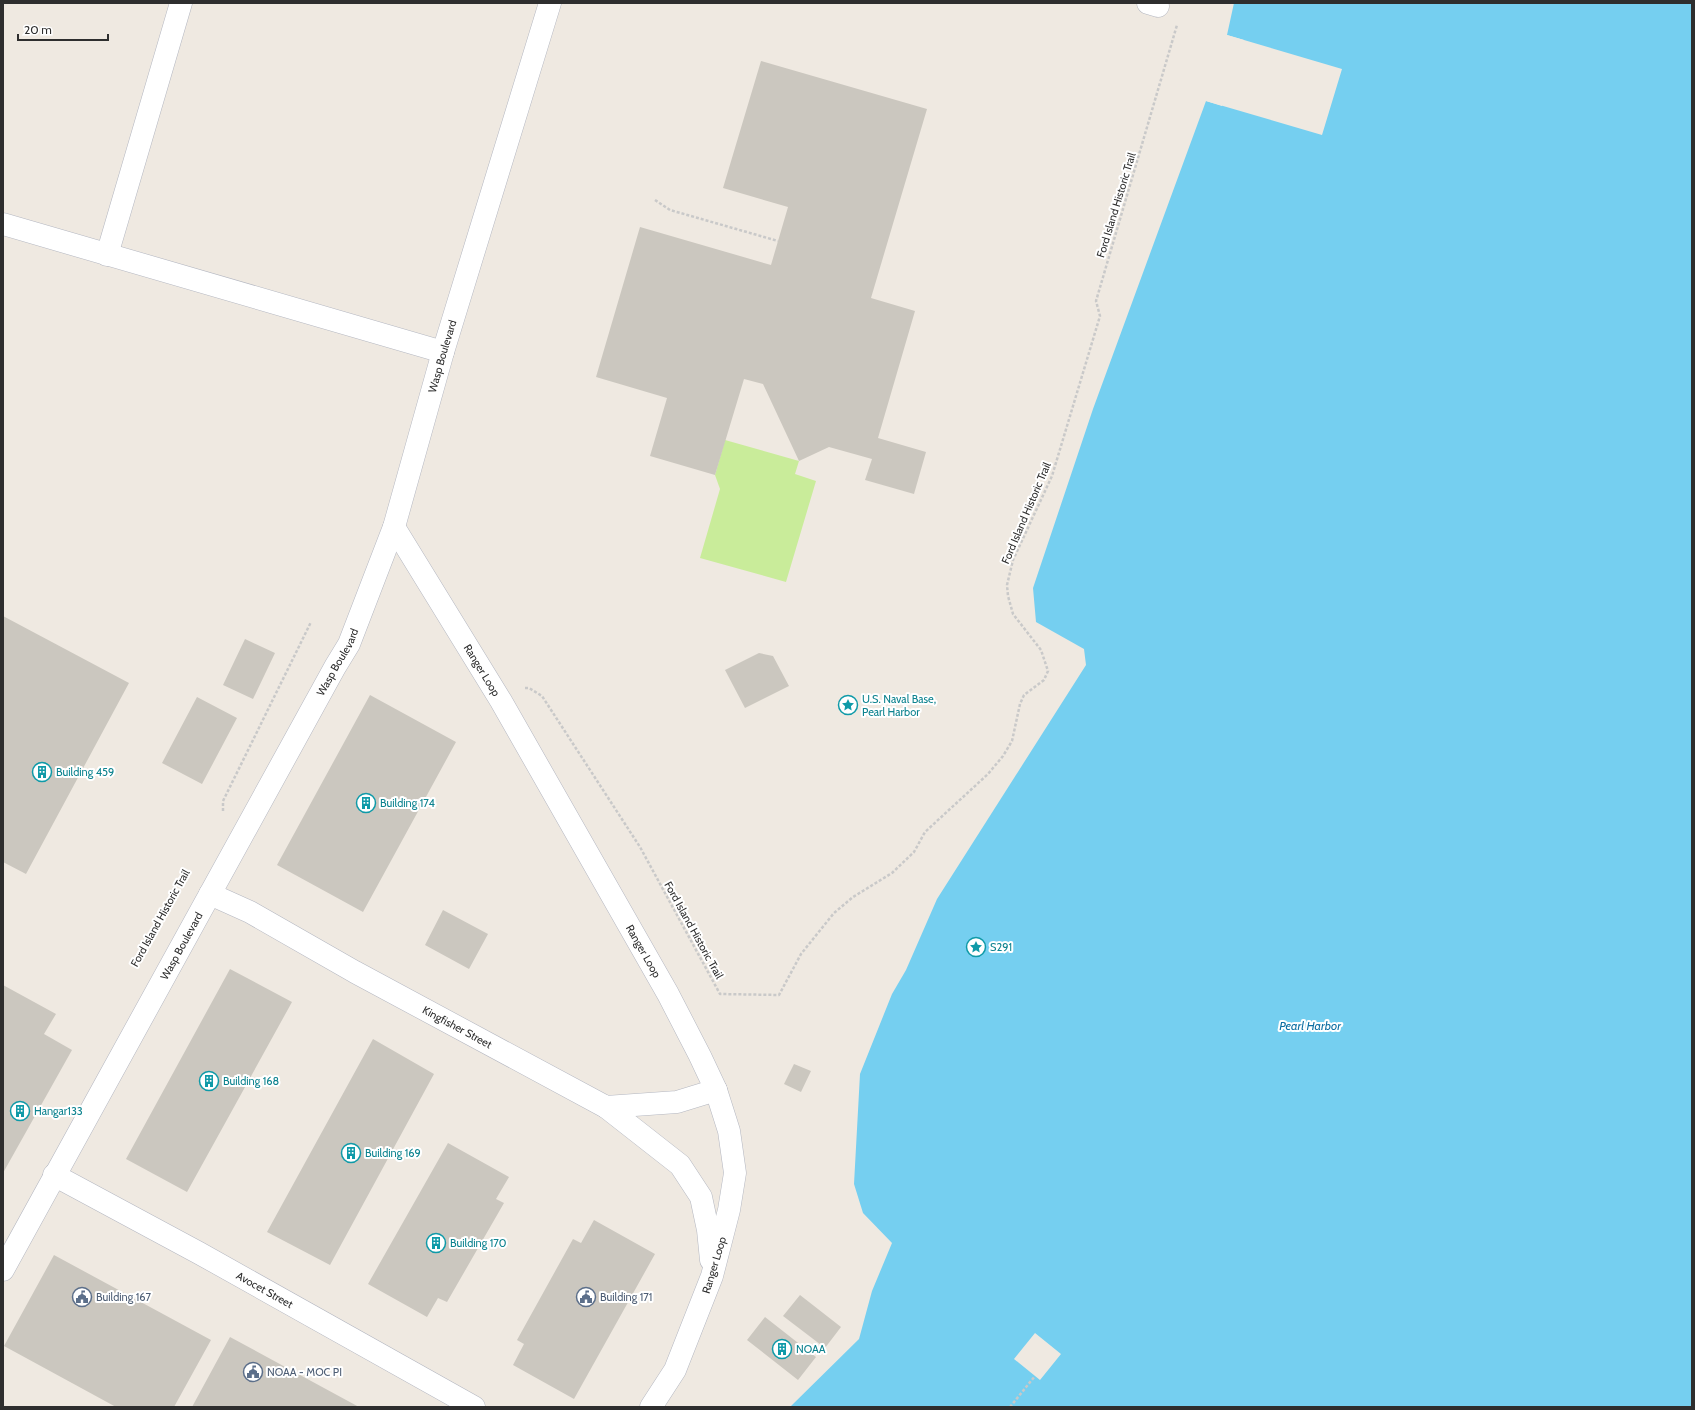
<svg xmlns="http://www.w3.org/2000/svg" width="1695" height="1410" viewBox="0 0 1695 1410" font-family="Cabin,sans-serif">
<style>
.pitch{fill:#c9ec9a}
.water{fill:#75cff0}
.pier{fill:#efe9e1}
.building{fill:#cbc7bf}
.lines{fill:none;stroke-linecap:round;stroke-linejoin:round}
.minor-casing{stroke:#b4b7c1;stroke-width:23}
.path{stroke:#c9c9c9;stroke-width:2.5;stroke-dasharray:3 2;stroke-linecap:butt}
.minor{stroke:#fff;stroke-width:22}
.labels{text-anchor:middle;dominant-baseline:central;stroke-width:4;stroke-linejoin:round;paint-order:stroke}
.street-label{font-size:11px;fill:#2e2e2e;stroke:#fff}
.culture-label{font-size:11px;fill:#0d838f;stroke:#fff;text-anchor:start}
.service-label{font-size:11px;fill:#4e5e75;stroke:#fff;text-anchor:start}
.water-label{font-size:12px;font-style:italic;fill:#0d6fa3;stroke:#fff}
</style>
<rect width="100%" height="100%" fill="#efe9e1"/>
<path class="pitch" d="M725,440L799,461L795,474L816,481L786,582L700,558L720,489L715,475Z"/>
<path class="water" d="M1234,3H1692V1407H790L859,1339L872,1291L892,1243L863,1213L854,1184L860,1074L892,994L906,970L937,899L1086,665L1084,649L1036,622L1033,588L1093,409L1206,101L1222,106L1244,40L1227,35Z"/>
<path class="pier" d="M1227,35L1342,69L1322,135L1206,101L1207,99L1221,103L1242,41L1226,37Z
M1035,1333L1061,1354L1040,1380L1014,1359Z"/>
<path class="building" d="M761,61L927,109L871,298L915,311L878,438L926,452L914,494L865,480L872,459L829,447L799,461L763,384L744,379L715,475L650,456L667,398L596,377L640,227L771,265L788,207L723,188Z
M3,616L129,683L26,874L3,862Z
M245,639L275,653L253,699L223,685Z
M759,653L773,656L789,686L745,708L725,670Z
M370,695L456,742L363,912L277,865Z
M197,697L237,718L202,784L162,763Z
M443,910L488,934L469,969L425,945Z
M230,969L292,1002L187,1192L126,1159Z
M3,985L56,1014L44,1034L72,1050L3,1173Z
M373,1039L434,1074L330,1265L267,1232Z
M794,1064L811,1071L801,1092L784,1084Z
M448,1143L509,1177L496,1199L504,1203L447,1302L438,1298L427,1317L368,1284Z
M594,1220L655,1254L574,1399L513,1365L524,1344L517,1340L573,1239L581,1243Z
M54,1255L211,1340L174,1407H116L4,1346Z
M800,1295L841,1327L825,1348L783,1316Z
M765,1317L816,1357L798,1380L747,1340Z
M230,1337L359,1407H192Z"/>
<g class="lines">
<defs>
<g id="minor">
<path d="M1148,3L1158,6"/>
<path d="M3,224L443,352"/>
<path d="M107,255L181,3"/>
<path id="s1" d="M394,527L501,701L668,994L700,1056L716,1090L729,1131L735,1173L729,1210L712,1276L675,1370L651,1407"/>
<path id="s2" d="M210,894L250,912L355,972L606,1107L677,1102L716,1090"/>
<path d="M606,1107L680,1165L701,1197L708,1230L711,1260"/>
<path id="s3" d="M54,1175L199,1253L474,1407"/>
<path id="s4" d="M3,1270L335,667L349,644L394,527L443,352L550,3"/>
</g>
</defs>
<use href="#minor" class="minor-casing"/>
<path class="path" d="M655,200L670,210L778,241
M525,688H529L542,696L640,847L720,994L779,995L801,954L834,913L853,897L892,873L914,852L925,832L988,774L1003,756L1012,741L1020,704L1024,695L1044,680L1048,671L1041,650L1013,614L1008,596L1007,585L1013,560L1052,476L1100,316L1096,301L1177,25
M223,811V801L311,622
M1010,1407L1035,1376"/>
<use href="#minor" class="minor"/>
</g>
<defs>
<symbol id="sight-ring" viewBox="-11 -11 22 22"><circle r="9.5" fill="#fff" stroke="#0f9aa8" stroke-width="1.5"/><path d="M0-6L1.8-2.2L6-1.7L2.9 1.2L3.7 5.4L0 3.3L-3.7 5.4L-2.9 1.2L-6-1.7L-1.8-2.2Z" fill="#0f9aa8"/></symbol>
<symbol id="building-ring" viewBox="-11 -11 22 22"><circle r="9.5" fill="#fff" stroke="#0f9aa8" stroke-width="1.5"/><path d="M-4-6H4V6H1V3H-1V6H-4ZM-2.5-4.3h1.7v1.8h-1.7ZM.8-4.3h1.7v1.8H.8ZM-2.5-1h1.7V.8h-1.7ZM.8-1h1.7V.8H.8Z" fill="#0f9aa8"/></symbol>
<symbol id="civic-ring" viewBox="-11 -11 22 22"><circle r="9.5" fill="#fff" stroke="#5c6f8a" stroke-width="1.5"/><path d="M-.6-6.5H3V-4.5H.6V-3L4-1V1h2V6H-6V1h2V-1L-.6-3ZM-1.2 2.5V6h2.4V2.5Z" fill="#5c6f8a"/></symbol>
</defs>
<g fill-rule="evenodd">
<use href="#sight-ring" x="837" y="694" width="22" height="22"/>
<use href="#building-ring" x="31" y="761" width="22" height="22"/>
<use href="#building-ring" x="355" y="792" width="22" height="22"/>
<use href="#sight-ring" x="965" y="936" width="22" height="22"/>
<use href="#building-ring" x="198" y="1070" width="22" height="22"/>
<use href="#building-ring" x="9" y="1100" width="22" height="22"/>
<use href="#building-ring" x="340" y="1142" width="22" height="22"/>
<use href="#building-ring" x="425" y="1232" width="22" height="22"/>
<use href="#civic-ring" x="71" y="1286" width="22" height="22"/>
<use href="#civic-ring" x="575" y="1286" width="22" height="22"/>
<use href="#building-ring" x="771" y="1338" width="22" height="22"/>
<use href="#civic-ring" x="242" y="1361" width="22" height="22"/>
</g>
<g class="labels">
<g class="street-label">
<text transform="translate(1116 205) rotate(-73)">Ford Island Historic Trail</text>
<text stroke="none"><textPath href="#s4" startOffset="1018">Wasp Boulevard</textPath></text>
<text transform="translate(1026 513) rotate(-67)">Ford Island Historic Trail</text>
<text stroke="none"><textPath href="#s4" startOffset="694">Wasp Boulevard</textPath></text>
<text stroke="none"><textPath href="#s1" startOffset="168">Ranger Loop</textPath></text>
<text transform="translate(160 918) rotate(-61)">Ford Island Historic Trail</text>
<text transform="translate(694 930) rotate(61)">Ford Island Historic Trail</text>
<text stroke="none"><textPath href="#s4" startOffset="370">Wasp Boulevard</textPath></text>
<text stroke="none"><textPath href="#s1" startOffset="492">Ranger Loop</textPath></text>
<text stroke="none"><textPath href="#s2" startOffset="281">Kingfisher Street</textPath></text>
<text transform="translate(714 1265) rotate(-73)">Ranger Loop</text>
<text stroke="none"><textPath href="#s3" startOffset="240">Avocet Street</textPath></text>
</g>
<g class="culture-label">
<text x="862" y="699">U.S. Naval Base,<tspan x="862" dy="13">Pearl Harbor</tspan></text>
<text x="56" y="772">Building 459</text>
<text x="380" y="803">Building 174</text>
<text x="990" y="947">S291</text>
<text x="223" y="1081">Building 168</text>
<text x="34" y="1111">Hangar133</text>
<text x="365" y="1153">Building 169</text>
<text x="450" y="1243">Building 170</text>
<text x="796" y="1349">NOAA</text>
</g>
<g class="service-label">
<text x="96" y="1297">Building 167</text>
<text x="600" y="1297">Building 171</text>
<text x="267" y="1372">NOAA - MOC PI</text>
</g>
<g class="water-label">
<text x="1310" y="1025">Pearl Harbor</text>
</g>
</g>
<rect width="1695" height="1410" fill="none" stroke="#2e2e2e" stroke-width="8"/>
<path d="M18 34v6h90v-6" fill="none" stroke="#2e2e2e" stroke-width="2"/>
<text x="24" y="34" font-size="12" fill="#2e2e2e" stroke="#ffffff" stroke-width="3" paint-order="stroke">20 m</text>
</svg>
